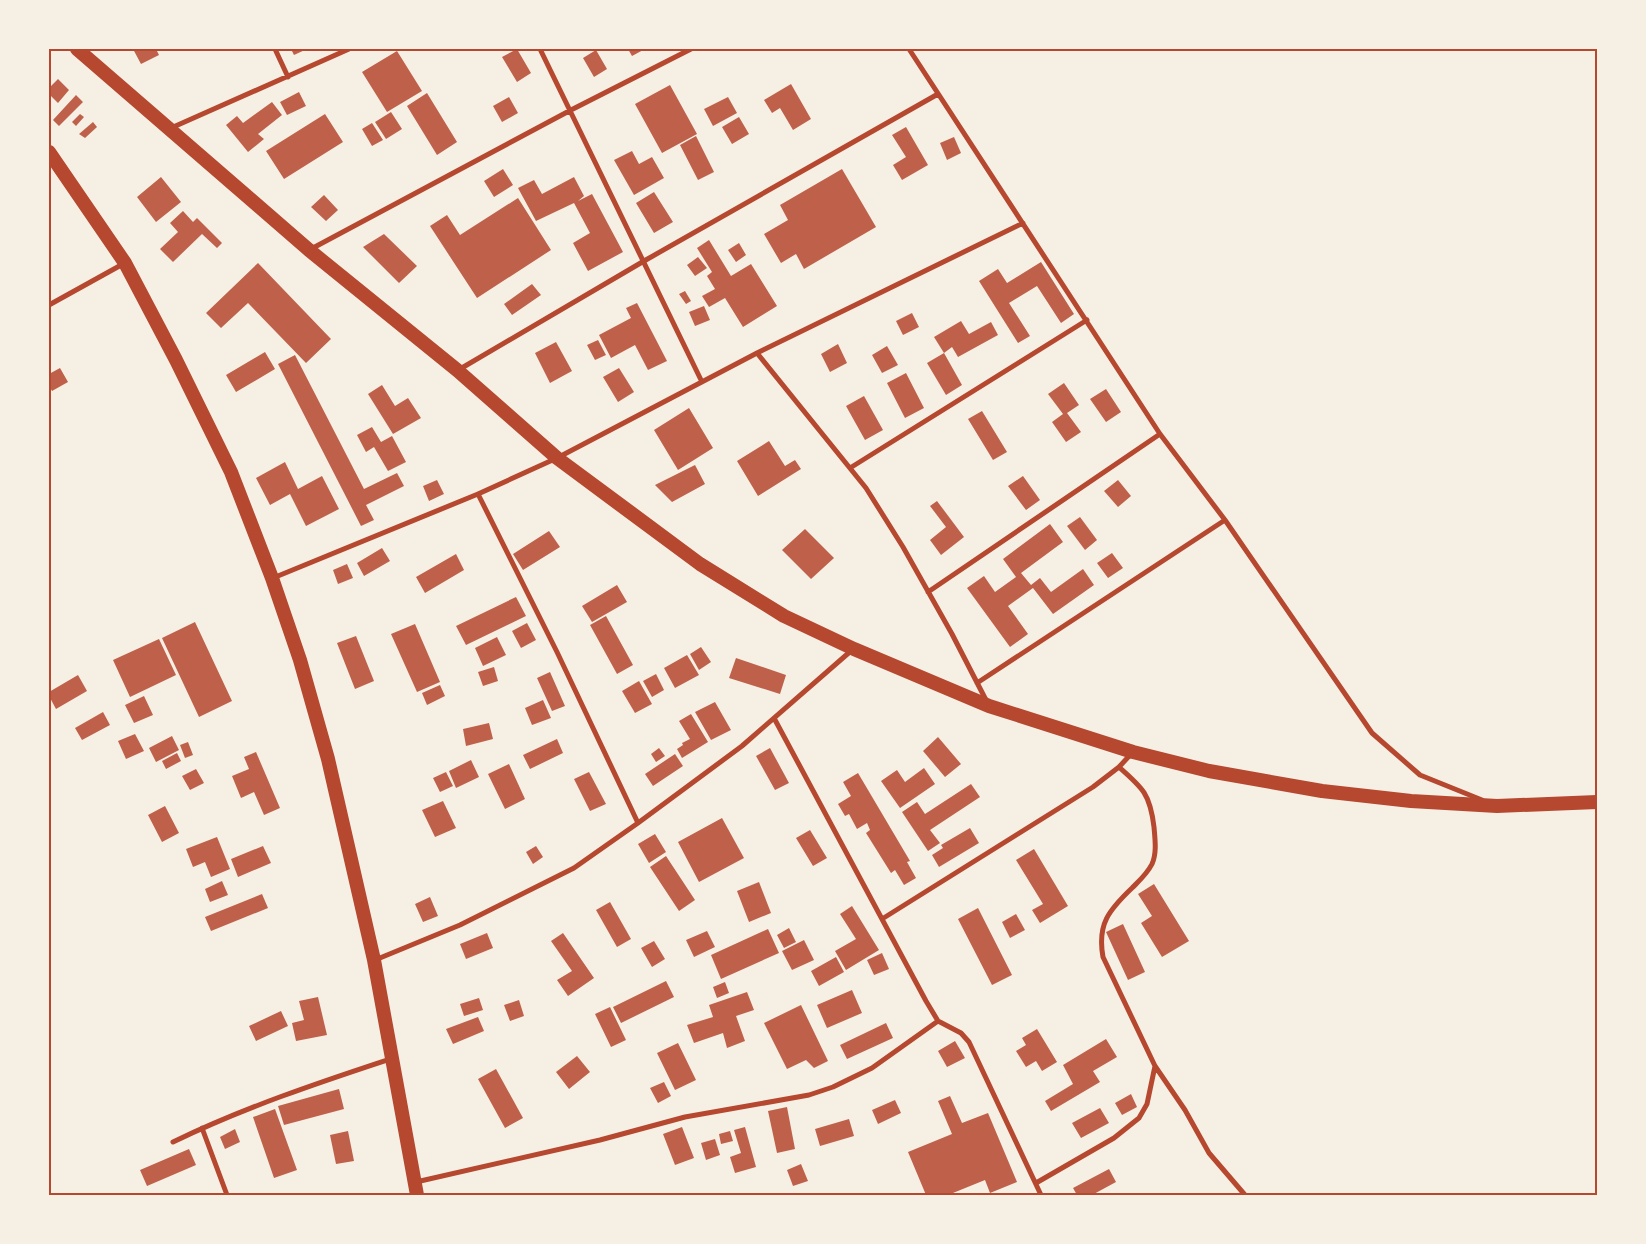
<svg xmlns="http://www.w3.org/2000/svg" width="1646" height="1244" viewBox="0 0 1646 1244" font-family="'Noto Serif',serif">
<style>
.building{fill:#bf614a}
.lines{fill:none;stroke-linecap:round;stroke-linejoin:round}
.minor{stroke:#b5482f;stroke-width:5}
.trunk{stroke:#b5482f;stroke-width:14}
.neatline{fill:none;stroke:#b5482f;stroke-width:2}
</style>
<rect width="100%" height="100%" fill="#f6efe4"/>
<path class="building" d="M133,49H156L159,55L141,64Z
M291,49H307L294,55Z
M517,49L531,73L517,82L502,57Z
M628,49H645L632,56Z
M596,50L607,69L594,77L583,58Z
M397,51L422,91L387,112L362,72Z
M58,79L69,90L58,103L49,94V88Z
M791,84L811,119L793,130L780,108L772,113L764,100Z
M670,85L697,134L662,153L635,104Z
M299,92L306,106L287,115L280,102Z
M427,93L457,142L437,155L407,106Z
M76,95L83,102L59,126L53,120Z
M509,97L518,113L502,122L493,106Z
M728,97L737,113L713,126L704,109Z
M272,102L282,115L258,134L264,139L248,152L226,125L237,116L243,123Z
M391,112L402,129L386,139L375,122Z
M80,114L84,117L76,126L72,122Z
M325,114L343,142L284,179L266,151Z
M739,117L749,134L732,144L722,127Z
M93,122L97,127L85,138L79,134Z
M372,123L383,140L372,146L362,129Z
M906,127L928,165L902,180L893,165L906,157L892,135Z
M696,136L714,172L698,180L680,145Z
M954,137L961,153L947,160L940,143Z
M632,151L639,164L652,157L664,178L634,195L614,160Z
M503,169L513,185L494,197L484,181Z
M842,169L876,227L804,269L796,254L781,263L764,234L788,220L780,205Z
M161,177L181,202L156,222L137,197Z
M574,177L584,196L578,201L592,194L623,252L588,271L573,243L590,233L574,203L536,221L518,188L534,180L542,194Z
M654,192L673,222L654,233L636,203Z
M324,195L338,210L326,221L311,207Z
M518,198L551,250L477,298L430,226L447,215L460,235Z
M183,211L193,222L197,218L222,243L217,248L202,234L173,262L160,249L178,232L170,223Z
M384,234L417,266L399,283L363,247Z
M709,240L731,276L751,264L777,306L743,327L725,298L709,307L702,296L715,289L707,276L712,272L697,248Z
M739,243L746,255L736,262L728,250Z
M698,257L707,268L695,276L687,265Z
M1041,262L1074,314L1061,323L1037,286L1009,303L1030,336L1018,343L979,281L998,269L1007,283Z
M258,263L331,339L306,363L248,303L221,328L206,313Z
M532,284L541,295L512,315L504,304Z
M685,291L691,301L686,304L679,294Z
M637,303L667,361L648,370L635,345L611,358L599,335L631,318L626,308Z
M704,306L710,320L695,326L689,312Z
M912,313L919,327L903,335L896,321Z
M961,321L969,334L991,322L998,335L958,357L952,347L944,353L934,337Z
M598,340L606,355L595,360L587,345Z
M556,342L572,371L550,383L535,353Z
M838,344L847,363L830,372L821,354Z
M887,346L898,365L882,373L872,355Z
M265,352L275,369L236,392L226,375Z
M944,353L962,385L946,395L927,363Z
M295,355L364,489L397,473L404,486L366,505L374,520L361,526L278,364Z
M60,368L68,382L52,391L49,386V374Z
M619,368L634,392L618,402L603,377Z
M906,373L924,408L905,418L887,383Z
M1064,383L1079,405L1067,413L1081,432L1066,442L1052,422L1063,414L1048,394Z
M382,385L395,406L408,398L421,418L393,434L368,394Z
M1106,389L1121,412L1106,422L1090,399Z
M864,396L883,430L865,440L846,406Z
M689,408L713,448L678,470L654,430Z
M982,411L1007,452L993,460L968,419Z
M372,427L381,442L392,436L406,462L388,471L374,447L366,452L357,435Z
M769,441L785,466L795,460L801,469L758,496L737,461Z
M285,462L298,489L322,476L339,509L306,526L290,494L270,505L256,478Z
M695,465L705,484L672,502L655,485Z
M1023,476L1040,500L1026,510L1008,486Z
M437,480L444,494L429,501L423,486Z
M1118,480L1131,496L1118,507L1104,491Z
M937,501L964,537L941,555L930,540L946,527L930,506Z
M1080,517L1097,540L1085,550L1067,526Z
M1050,524L1063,542L1021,573L1031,585L1040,578L1051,592L1083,569L1094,585L1053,614L1033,588L1008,606L1028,634L1010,647L967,588L984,576L995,592L1016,577L1003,559Z
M805,529L834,558L811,579L782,550Z
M549,531L560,547L523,570L513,554Z
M382,548L390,561L364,576L357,563Z
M1112,553L1123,568L1108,578L1097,563Z
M456,554L464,570L425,593L416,577Z
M347,564L353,578L338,584L333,570Z
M617,585L627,602L592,622L582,606Z
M516,597L526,616L466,645L456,626Z
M606,616L633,665L617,674L590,625Z
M195,622L232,701L199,717L162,638Z
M527,623L536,640L521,648L512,631Z
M415,624L440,682L417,692L391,634Z
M356,636L374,681L355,689L337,643Z
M497,637L506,655L483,666L475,648Z
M159,639L176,675L130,697L113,660Z
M701,647L711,662L699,670L690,654Z
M687,655L699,675L675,688L664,668Z
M736,658L786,675L780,694L729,678Z
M494,667L498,681L483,686L478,672Z
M550,672L565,706L552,711L537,678Z
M656,674L664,690L652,697L643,681Z
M78,675L87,691L56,709L49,696V692Z
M639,681L652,704L635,713L622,691Z
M440,685L445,696L427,705L422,693Z
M144,696L153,715L134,723L125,705Z
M543,700L551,718L532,725L525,708Z
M715,702L731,730L711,740L695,712Z
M103,712L110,725L82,740L75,728Z
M691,714L708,742L682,758L677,749L683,745L682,743L690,739L679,721Z
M489,723L493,739L466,746L463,729Z
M135,734L144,751L126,759L118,741Z
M172,736L179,750L156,762L149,748Z
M938,737L961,764L945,777L923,751Z
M557,739L563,753L530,769L523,755Z
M188,742L193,755L185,758L180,745Z
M659,748L665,756L656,762L651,754Z
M770,748L789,783L775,790L756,756Z
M256,752L280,808L264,815L254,792L241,798L232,776L249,769L244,757Z
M177,753L181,761L166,769L162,761Z
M675,754L683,766L653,786L645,774Z
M471,760L479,777L456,788L449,771Z
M509,764L525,799L505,809L488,774Z
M924,768L935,784L900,808L881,781L897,770L905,782Z
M196,769L204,783L190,790L182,776Z
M446,772L453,786L440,792L433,778Z
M589,772L606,804L590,811L574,779Z
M858,773L910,861L907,862L916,878L904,885L895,870L891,873L866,833L870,830L867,823L857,829L849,814L845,816L838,804L851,796L843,782Z
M971,784L980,797L930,830L940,843L928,851L902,812L917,802L925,814Z
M443,801L456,828L435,837L422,810Z
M165,806L179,833L162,842L148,815Z
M722,818L744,858L699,882L678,842Z
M970,828L979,843L939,867L932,855L943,848L941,845Z
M810,830L827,858L813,866L796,838Z
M655,834L666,852L649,863L638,844Z
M217,837L230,869L211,877L205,862L193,867L186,849Z
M263,846L271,863L238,877L231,859Z
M536,846L543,857L533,864L526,852Z
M1034,849L1068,906L1040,923L1032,910L1043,904L1016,860Z
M666,856L695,900L679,911L650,867Z
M222,881L228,895L210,902L205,889Z
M759,882L771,913L749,922L737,891Z
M1154,884L1189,941L1162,957L1141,923L1152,916L1138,894Z
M262,894L268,908L211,931L205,917Z
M430,897L438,916L423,922L415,904Z
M610,902L631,939L617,947L596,910Z
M852,906L879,950L846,970L835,951L856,939L840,914Z
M978,908L1012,975L992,985L958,919Z
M1016,914L1025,930L1010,938L1002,922Z
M1123,924L1145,972L1128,980L1106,932Z
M789,928L796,942L784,948L777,935Z
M768,929L779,953L721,979L711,955Z
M707,931L715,947L694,957L686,940Z
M487,933L493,948L466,959L460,944Z
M563,933L594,978L568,996L557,980L572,971L551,941Z
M804,940L814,960L792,970L782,951Z
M654,941L665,959L652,967L641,948Z
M882,953L889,969L874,975L867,960Z
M836,957L844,972L819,986L811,971Z
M666,981L674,997L621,1023L613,1007Z
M725,982L729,993L717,998L713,987Z
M852,990L862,1013L827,1028L817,1005Z
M747,992L754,1010L736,1016L745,1041L727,1048L723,1033L694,1043L687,1025L713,1017L709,1005Z
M318,997L327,1035L296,1041L292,1023L304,1020L299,1001Z
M479,998L483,1010L464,1016L460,1004Z
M519,1000L524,1016L510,1021L504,1005Z
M801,1005L828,1061L814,1068L806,1060L787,1069L764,1023Z
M610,1007L626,1040L611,1047L595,1014Z
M281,1011L288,1026L256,1041L249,1026Z
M478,1017L484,1031L453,1044L446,1029Z
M886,1023L893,1038L847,1059L840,1045Z
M1037,1029L1057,1062L1042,1071L1036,1061L1026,1067L1016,1051L1026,1045L1022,1038Z
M1106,1039L1117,1057L1093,1071L1100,1082L1051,1111L1045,1101L1073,1084L1063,1065Z
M955,1041L965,1058L947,1067L938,1051Z
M678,1043L696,1080L675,1090L657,1053Z
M577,1056L590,1072L569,1089L556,1072Z
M496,1069L523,1118L505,1128L478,1079Z
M664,1082L671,1096L658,1103L650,1088Z
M339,1089L344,1109L284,1125L278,1106Z
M1131,1094L1137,1107L1122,1115L1115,1103Z
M950,1096L962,1123L988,1113L1017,1182L990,1193L985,1180L948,1195H926L908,1152L952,1134L938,1101Z
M895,1100L901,1113L878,1124L872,1110Z
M787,1107L795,1149L777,1153L768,1111Z
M1100,1108L1109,1123L1081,1138L1072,1123Z
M275,1109L297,1170L274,1178L253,1117Z
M849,1119L854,1136L820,1146L815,1129Z
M682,1127L694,1158L675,1165L663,1134Z
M745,1127L756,1167L735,1173L730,1157L741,1153L734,1130Z
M235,1129L240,1142L225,1149L220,1137Z
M348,1131L354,1161L336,1164L330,1135Z
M730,1131L733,1141L721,1144L719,1134Z
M715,1139L720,1155L706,1160L701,1143Z
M189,1149L196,1165L147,1186L140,1170Z
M801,1164L808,1181L793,1186L787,1170Z
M1109,1169L1116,1182L1092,1195H1077L1073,1188Z"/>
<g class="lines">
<path class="minor" d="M275,49L288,77
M540,49L702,382
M909,49L1160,434L1225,520L1372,733L1420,775L1482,800
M171,128L349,49
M311,249L571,110L691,49
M49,305L123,264
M757,353L866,488L903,547L952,634L987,702
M460,369L644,261L938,94
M850,468L1087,320
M478,494L557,652L638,823
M273,578L478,494L557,458L757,353L1023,223
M928,592L1160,434
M977,683L1225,520
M774,718L926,1001L938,1021L961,1033L969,1042L1041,1195
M882,919L1093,787L1119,767L1131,754
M375,960L460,925L574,868L638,823L742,746L852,650
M1155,1066L1185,1110L1209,1153L1245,1195
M202,1128L227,1195
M173,1142C243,1108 317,1083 390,1059
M416,1182L600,1140L685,1117L809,1095L833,1087L872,1068L938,1021
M1036,1183L1114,1138L1139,1118L1147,1104L1155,1066L1103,957C1097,924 1109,910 1132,888C1140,880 1147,874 1152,864C1157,853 1155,839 1154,827C1150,794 1143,788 1119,767"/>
<path class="trunk" d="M77,49L309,250L457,370L557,458L700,564L784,616L854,649L989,706L1133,752L1209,771L1322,791L1411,801L1497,806L1597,802
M49,152L125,263L176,360L231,472L272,578L300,660L328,759L374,960L417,1195"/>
</g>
<rect width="1646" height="1244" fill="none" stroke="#f6efe4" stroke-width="100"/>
<rect x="50" y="50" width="1546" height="1144" class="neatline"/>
</svg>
